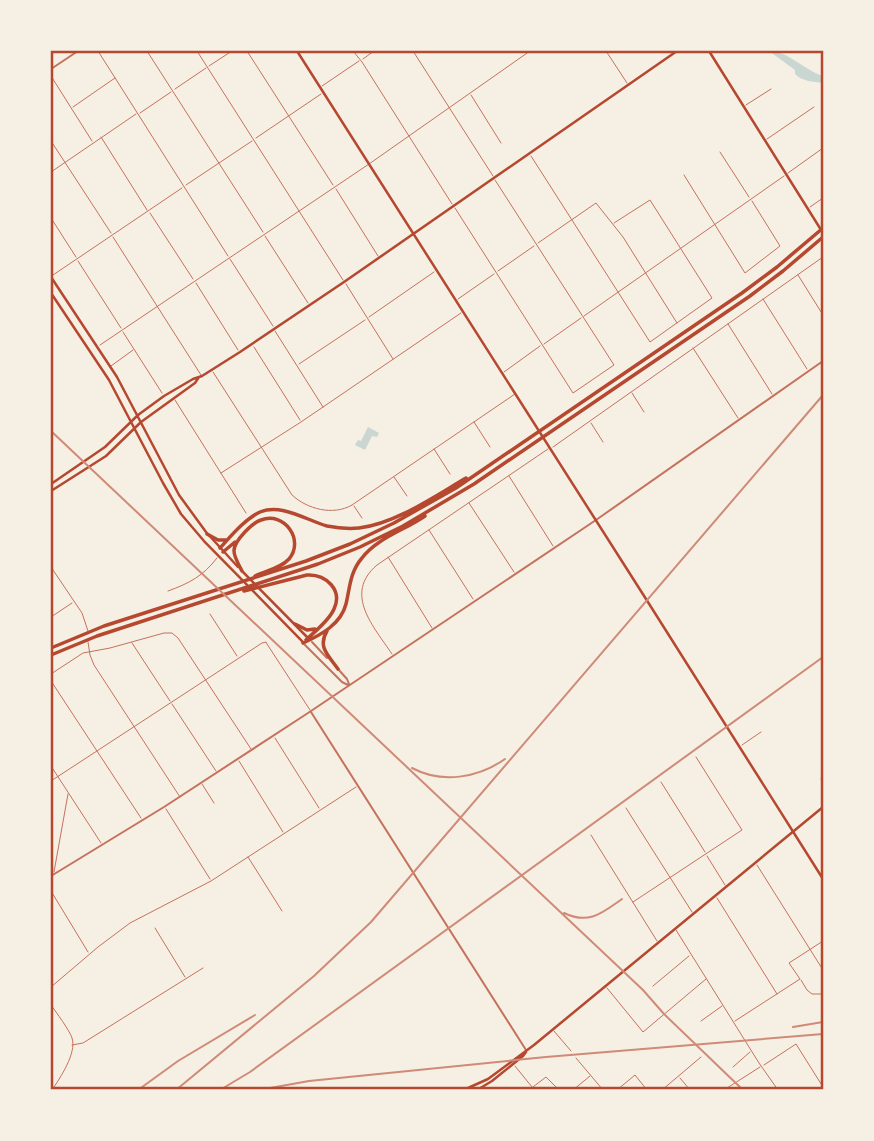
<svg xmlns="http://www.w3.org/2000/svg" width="874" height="1141" viewBox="0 0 874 1141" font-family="Jost,sans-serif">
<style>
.water{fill:#c9d6d2}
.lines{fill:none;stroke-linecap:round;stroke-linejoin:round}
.minor{stroke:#c5725c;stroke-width:1}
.tertiary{stroke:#c5725c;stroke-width:2}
.secondary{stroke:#b5482f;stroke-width:2.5}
.primary{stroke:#b5482f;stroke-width:2.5}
.motorway{stroke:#b5482f;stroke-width:3.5}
.rail{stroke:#cf8b77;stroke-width:2}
.neatline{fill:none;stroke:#b5482f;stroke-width:2.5}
</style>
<rect width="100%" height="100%" fill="#f6efe4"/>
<path class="water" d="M769,51C788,51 804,70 823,76V83L808,81L800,78L795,74V70Z
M368,427L379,433L377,437L372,436L365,450L355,445L358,440L361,441Z"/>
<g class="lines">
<path class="minor" d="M98,51L228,256
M147,51L263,232
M197,51L343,280
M247,51L333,185
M353,51L362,62L452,204
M413,51L493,176
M606,51L627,83
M363,59L374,51
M209,66L232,51
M51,76L92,141
M322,86L359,61
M175,89L206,68
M471,95L501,143
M746,105L771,89
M73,107L115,78
M140,113L171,92
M101,137L147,210
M256,138L321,94
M767,139L814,107
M51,141L111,233
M720,152L749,197
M531,156L650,342L712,298L650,200L614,223
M51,172L136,114
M788,173L823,148
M684,175L745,273L780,246L752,201
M186,185L252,141
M336,189L378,256
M810,207L823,198
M455,208L573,393L614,365L495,180
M150,213L193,279
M51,218L76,257
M265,236L308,303
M113,237L201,375
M538,243L596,203L623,237L677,323
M230,259L273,326
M78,261L121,328
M498,271L534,246
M53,275L182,188
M798,275L823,315
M196,283L238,350
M346,284L393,359
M458,299L494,274
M763,299L807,369
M584,316L784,176
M369,317L434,272
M728,324L772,394
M275,331L323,407
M123,332L162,393
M544,344L581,318
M100,345L369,164L530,51
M254,347L300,420
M693,348L738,418
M299,364L365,320
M111,366L133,350
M213,372L292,495C307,509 333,516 352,505L515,394
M504,372L540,346
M632,393L644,412
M175,400L246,513
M474,422L490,447
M591,423L603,442
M553,447L823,257
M434,449L450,474
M221,473L301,422L461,313
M509,476L553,546
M394,477L407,496
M469,503L514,572
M354,506L362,518
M429,530L473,599
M388,557L432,628
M51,567L82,613L88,631
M168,591C190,583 203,576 217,558
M210,614L237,656
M51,617L72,603
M88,642L90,655L94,665L180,797
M132,643L170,701
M392,654C374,627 343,594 377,565L548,449
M51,674L83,653L110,648L164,633H172L178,638L251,749
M51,681L141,818
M172,704L216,771
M275,738L319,808
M742,745L761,732
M239,761L283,832
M51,766L101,843
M821,779L823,783
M51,781L262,643L266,642L267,644L310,710
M661,782L705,852
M202,784L214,803
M626,808L692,912
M166,809L210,879
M591,835L657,941
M707,856L725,885
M248,857L282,911
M757,865L823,970
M54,872L68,794
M51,891L88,952
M717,898L777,994
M633,902L742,830L696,757
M155,928L185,977
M676,930L759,1063L778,1090
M801,980L807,990L812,994H823
M653,986L689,956
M51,987L98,947L130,923L211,881L356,787
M607,988L643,1032L706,979
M51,1005C56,1012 70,1031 72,1038C77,1053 60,1078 52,1090
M701,1021L722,1006
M735,1021L800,979L789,963L823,941
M554,1031L571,1051
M72,1045L83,1043L203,968
M576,1058L603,1090
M764,1065L796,1044L823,1087
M515,1066L532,1087
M733,1067L750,1052
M680,1078L690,1090
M529,1090L546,1077L559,1090
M573,1090L590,1076
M617,1090L635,1075L647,1090
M662,1090L701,1057
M724,1090L760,1067"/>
<path class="tertiary" d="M51,69L78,51
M312,642L327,658
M304,644L342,682L348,685
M338,669L347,679L349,684
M311,712L526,1050
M51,876L164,807L308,713L596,520L823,361"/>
<path class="secondary" d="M297,51L646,599L823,879
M709,51L823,233
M138,415L164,396L193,379L202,376L240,352L344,282L677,51
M141,422L195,383L199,377"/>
<path class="primary" d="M51,277L117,377L179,495L206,532L238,567
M51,293L109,380L163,483L181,514L204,541L303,642
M51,484L105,447L138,415
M51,491L106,456L141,422
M243,572L307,637
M359,1090H453L468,1088L488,1079L534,1045L823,807
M477,1090L492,1081L523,1056L526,1052"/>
<path class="motorway" d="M207,534L218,540H226
M220,548C231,536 245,519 260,512C281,503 306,520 327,526C337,528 348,529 359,528C395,524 435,496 466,478
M223,552L235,542
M242,571C233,554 229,549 244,533C249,528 254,522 261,520C284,511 305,540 289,559C281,568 266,571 255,576
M244,591L307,575C326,574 343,590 334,609C329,621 315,631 306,640
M295,624L307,630L315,629
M327,631C317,647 329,656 338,669
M303,643C321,635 341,624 346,604C350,587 350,572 362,558C377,538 405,530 425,516
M51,648L104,626L306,561L350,544L394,523L456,488L742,293L777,267L823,228
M51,655L97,636L318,564L360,547L403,526L474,484L750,296L783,271L823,237"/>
<path class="rail" d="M51,431L643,990L664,1014L743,1090
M412,768C442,784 478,778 505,759
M564,913C589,925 602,913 622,899
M793,1027L823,1022
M138,1090L178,1061L255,1015
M176,1090L314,976L371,922L823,395
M220,1090L250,1072L823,657
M259,1090L309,1081L546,1057L823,1034"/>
</g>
<rect width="874" height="1141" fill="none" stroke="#f6efe4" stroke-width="105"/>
<rect x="52" y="52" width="770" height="1036" class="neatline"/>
</svg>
